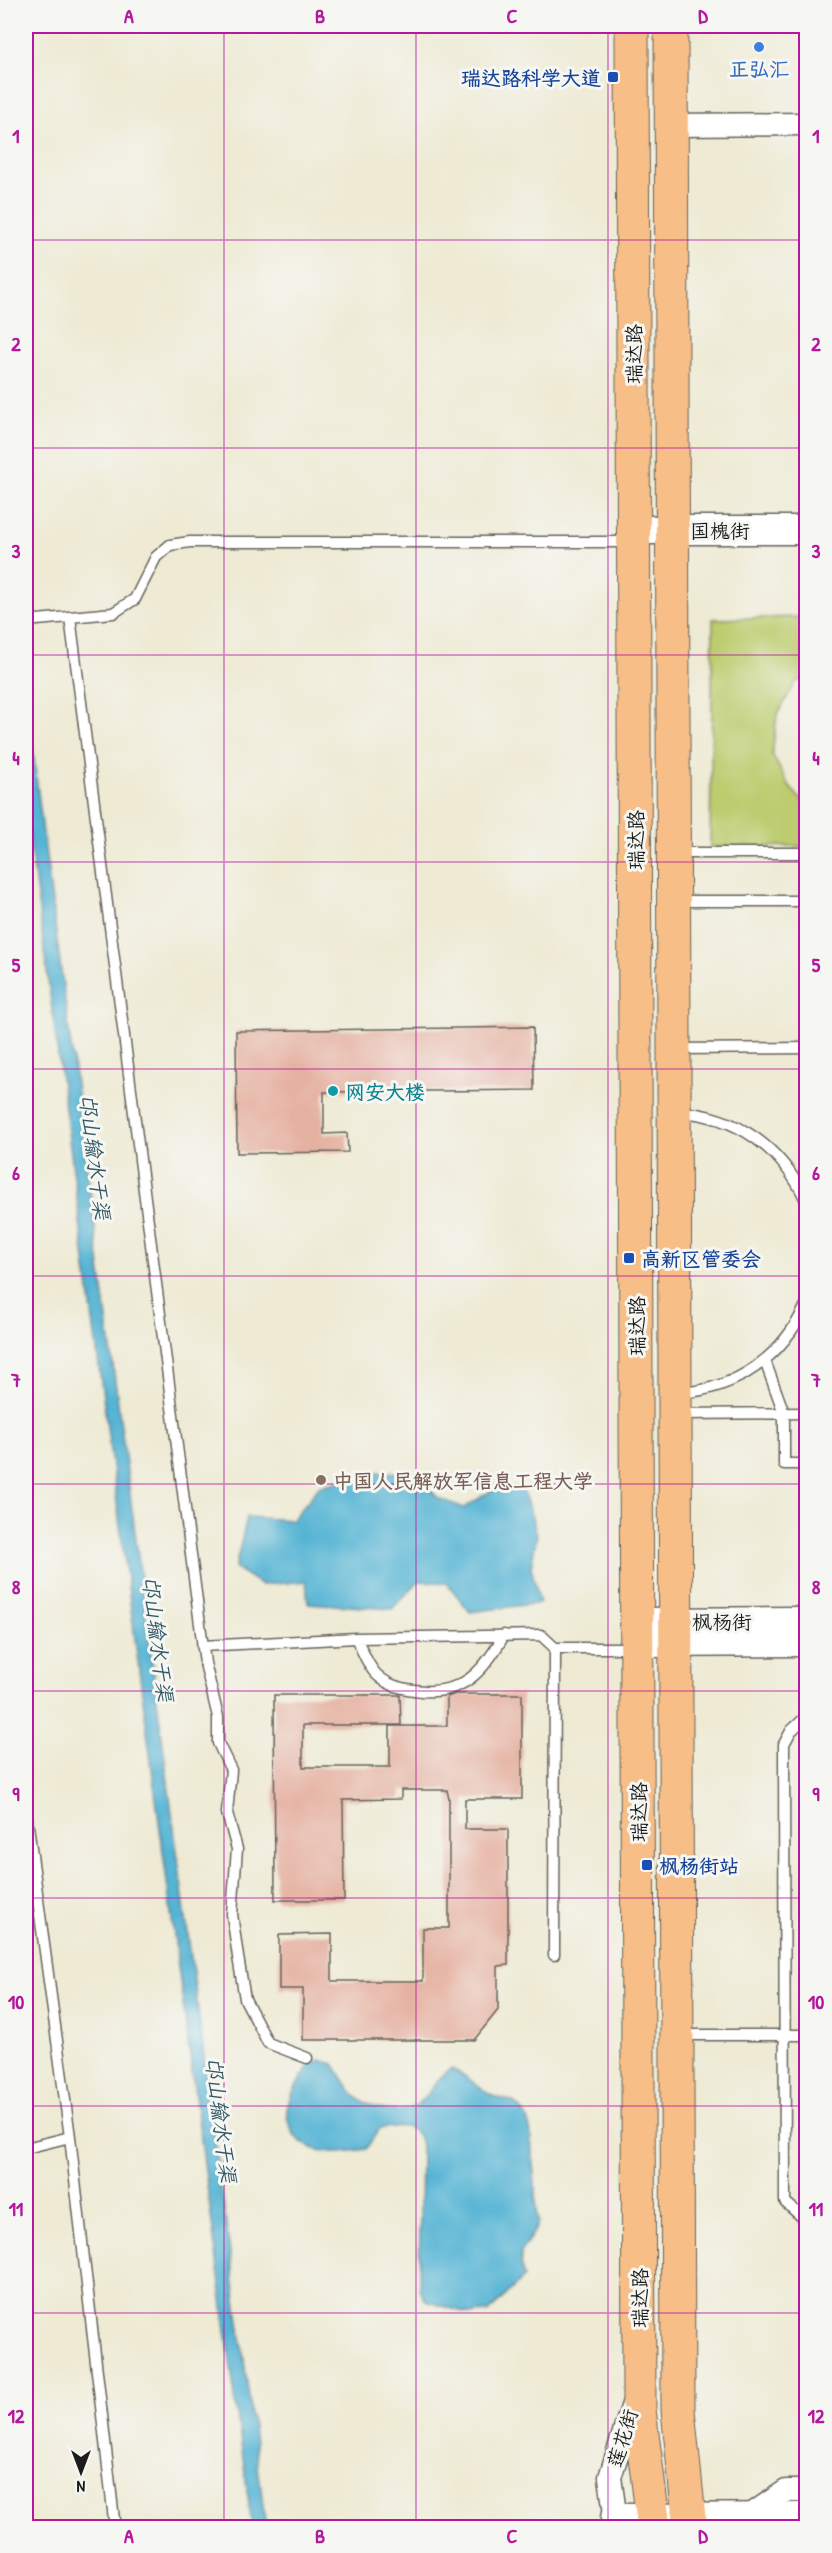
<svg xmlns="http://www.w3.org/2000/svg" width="832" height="2553" viewBox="0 0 832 2553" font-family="'Patrick Hand','LXGW WenKai TC',sans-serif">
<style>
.green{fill:#bccc6e;stroke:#6c7445;stroke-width:1.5}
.water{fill:#55b4d4;stroke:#386878;stroke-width:1.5}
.building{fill:#e5b1a1}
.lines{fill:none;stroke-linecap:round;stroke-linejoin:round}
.service-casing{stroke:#66645c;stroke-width:13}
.minor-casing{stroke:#66645c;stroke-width:25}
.tertiary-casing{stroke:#66645c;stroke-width:31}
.primary-casing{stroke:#66645c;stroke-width:35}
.service{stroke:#fff;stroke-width:10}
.minor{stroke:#fff;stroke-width:22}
.tertiary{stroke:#fff;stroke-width:28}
.primary{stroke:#f7be87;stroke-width:33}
.grid{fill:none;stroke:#b5179e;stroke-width:1.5;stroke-opacity:0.55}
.shop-dot{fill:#3f7fe0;stroke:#f6f6f2;stroke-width:2}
.transit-dot{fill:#1a4fb4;stroke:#f6f6f2;stroke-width:2}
.culture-dot{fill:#0f9aa8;stroke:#f6f6f2;stroke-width:2}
.education-dot{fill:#8d6e63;stroke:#f6f6f2;stroke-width:2}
.labels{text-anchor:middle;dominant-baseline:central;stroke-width:6;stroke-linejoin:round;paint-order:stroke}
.shop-label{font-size:20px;font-weight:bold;fill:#366cbe;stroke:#f6f6f2}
.transit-label{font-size:20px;font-weight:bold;fill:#164399;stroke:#f6f6f2;text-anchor:start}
.street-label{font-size:20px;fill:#1c1c1c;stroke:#f6f6f2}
.culture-label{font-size:20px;font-weight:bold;fill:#0d838f;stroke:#f6f6f2;text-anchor:start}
.education-label{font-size:20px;font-weight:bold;fill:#785e54;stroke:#f6f6f2;text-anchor:start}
.water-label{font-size:21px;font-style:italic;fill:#335966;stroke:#f6f6f2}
.neatline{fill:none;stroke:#b5179e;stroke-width:2}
.grid-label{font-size:20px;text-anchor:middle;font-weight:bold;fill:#b5179e}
</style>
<rect width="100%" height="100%" fill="#f6f6f2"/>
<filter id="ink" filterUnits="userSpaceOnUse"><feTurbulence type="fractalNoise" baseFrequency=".0167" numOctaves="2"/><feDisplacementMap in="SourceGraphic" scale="12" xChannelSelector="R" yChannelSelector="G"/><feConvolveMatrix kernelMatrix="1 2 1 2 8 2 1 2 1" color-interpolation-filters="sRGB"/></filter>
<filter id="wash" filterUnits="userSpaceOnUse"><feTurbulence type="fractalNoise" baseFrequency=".008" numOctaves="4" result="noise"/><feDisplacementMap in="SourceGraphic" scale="24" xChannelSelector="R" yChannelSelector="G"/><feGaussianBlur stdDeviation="1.35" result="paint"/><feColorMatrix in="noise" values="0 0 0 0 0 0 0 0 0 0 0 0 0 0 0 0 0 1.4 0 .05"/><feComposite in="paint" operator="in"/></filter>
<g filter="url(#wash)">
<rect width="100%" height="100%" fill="#eeead4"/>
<path class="green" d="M806,617V677L796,682L777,715L772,754L789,786L806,805V846L710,847L713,619Z"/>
<path class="water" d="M26,694L44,841L266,2527H252L30,843L26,806Z
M375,1472L415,1473L438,1498L464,1508L492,1490H523L537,1534L531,1567L540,1603L470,1612L447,1583L419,1581L392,1609L308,1603L306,1581L262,1585L235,1568L247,1517L292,1520L320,1486Z
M320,2060L334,2064C340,2073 345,2083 352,2092C365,2109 402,2118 419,2103C432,2091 435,2079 451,2069C468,2075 475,2086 491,2095C498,2099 508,2099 515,2103C523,2108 527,2118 530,2127L538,2223C529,2248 514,2243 524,2277L488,2313L470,2314L426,2301L419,2289L421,2147C419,2122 398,2125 379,2129L366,2149C341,2153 311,2157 294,2134C289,2127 286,2116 287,2108C291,2092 302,2077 311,2063Z"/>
<g id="blocks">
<path class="building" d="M533,1027L534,1090L324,1092V1134L347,1133L348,1152L237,1153L236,1031Z
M455,1694H522V1799H465V1829H508V1965L498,1966V2010L474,2040H303V1989H279V1935L332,1934V1981H423V1928H449V1799L447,1790H401V1799L343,1800L344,1900H275L274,1695H400L401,1725H303V1767H390V1726H447V1697Z"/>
</g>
</g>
<g filter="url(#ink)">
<use href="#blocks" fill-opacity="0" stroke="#66645c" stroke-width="1.5"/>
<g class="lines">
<defs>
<path id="service" d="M70,617L205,1663L218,1717V1743L231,1770L227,1813L237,1849L232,1914L238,1957L245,1999L268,2043L307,2058
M26,621L113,613L135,599L156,557L170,545L190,542H631
M678,853H806
M678,901H806
M678,1049L806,1048
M678,1112C737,1115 781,1148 806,1200
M765,1361L784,1413V1464H806
M680,1393C737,1389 782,1357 806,1305
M678,1414L806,1413
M356,1638C362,1649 367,1665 376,1674C387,1685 399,1688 414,1690C461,1697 483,1673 504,1635
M202,1646L356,1638L541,1635L555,1648
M806,1717L791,1731L784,1744L785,2202L801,2216L806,2218
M26,1811L70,2137L115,2528
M554,1955L555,1648H634
M681,2035H806
M26,2148L70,2137"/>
<path id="minor" d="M672,125L806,124
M748,2517L786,2491H806
M617,2528L610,2477L634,2401"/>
<path id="tertiary" d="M634,530H806
M637,1622L806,1621
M637,1643L806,1642
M615,2518L806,2517"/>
<path id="primary" d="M632,26L639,2410L654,2528
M671,26L678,2410L690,2528"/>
</defs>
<use href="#service" class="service-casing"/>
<use href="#minor" class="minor-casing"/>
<use href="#tertiary" class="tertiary-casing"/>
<use href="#primary" class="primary-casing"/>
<use href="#service" class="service"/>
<use href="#minor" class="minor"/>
<use href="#tertiary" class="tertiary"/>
<use href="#primary" class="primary"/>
</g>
</g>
<path class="grid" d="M224,26V2528M416,26V2528M608,26V2528M26,240H806M26,448H806M26,655H806M26,862H806M26,1069H806M26,1276H806M26,1484H806M26,1691H806M26,1898H806M26,2106H806M26,2313H806"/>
<circle class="shop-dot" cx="759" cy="47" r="6"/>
<g class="transit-dot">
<rect x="607" y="71" width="12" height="12" rx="3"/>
<rect x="623" y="1252" width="12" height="12" rx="3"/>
<rect x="641" y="1859" width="12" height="12" rx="3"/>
</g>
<circle class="culture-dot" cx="333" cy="1091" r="6"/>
<circle class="education-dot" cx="321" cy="1480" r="6"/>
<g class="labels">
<g class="shop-label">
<text x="759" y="68">正弘汇</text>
</g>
<g class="transit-label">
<text x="601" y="77" text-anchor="end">瑞达路科学大道</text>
<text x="641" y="1258">高新区管委会</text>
<text x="659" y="1865">枫杨街站</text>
</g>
<g class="street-label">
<text transform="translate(633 354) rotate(-90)">瑞达路</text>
<text x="720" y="530">国槐街</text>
<text transform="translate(635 840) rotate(-90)">瑞达路</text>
<text transform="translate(636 1326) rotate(-90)">瑞达路</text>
<text x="722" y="1621">枫杨街</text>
<text transform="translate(638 1812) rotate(-90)">瑞达路</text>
<text transform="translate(639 2298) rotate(-90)">瑞达路</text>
<text transform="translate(622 2438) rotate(-73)">莲花街</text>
</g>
<g class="culture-label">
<text x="345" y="1091">网安大楼</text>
</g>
<g class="education-label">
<text x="333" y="1480">中国人民解放军信息工程大学</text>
</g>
<g class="water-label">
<text transform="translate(95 1157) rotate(83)">邙山输水干渠</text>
<text transform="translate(158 1639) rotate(83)">邙山输水干渠</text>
<text transform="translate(221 2120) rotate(83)">邙山输水干渠</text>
</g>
</g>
<rect width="832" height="2553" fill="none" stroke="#f6f6f2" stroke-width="66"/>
<g transform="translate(81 2472) rotate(180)" stroke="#f6f6f2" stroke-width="4.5" paint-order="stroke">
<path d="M0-4.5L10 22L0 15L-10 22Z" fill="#1c1c1c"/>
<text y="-9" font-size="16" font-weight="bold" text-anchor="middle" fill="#1c1c1c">N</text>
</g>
<rect x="33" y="33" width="766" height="2487" class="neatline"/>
<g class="grid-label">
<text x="129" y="23">A</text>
<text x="320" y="23">B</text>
<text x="512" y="23">C</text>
<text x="703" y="23">D</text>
<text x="16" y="143">1</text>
<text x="816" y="143">1</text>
<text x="16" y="351">2</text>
<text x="816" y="351">2</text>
<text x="16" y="558">3</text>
<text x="816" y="558">3</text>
<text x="16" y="765">4</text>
<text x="816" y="765">4</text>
<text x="16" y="972">5</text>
<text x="816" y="972">5</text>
<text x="16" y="1180">6</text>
<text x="816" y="1180">6</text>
<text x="16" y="1387">7</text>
<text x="816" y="1387">7</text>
<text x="16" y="1594">8</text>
<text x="816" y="1594">8</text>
<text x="16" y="1801">9</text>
<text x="816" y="1801">9</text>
<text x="16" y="2009">10</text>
<text x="816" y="2009">10</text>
<text x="16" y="2216">11</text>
<text x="816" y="2216">11</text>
<text x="16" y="2423">12</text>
<text x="816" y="2423">12</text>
<text x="129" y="2543">A</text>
<text x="320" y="2543">B</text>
<text x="512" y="2543">C</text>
<text x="703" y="2543">D</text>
</g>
</svg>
